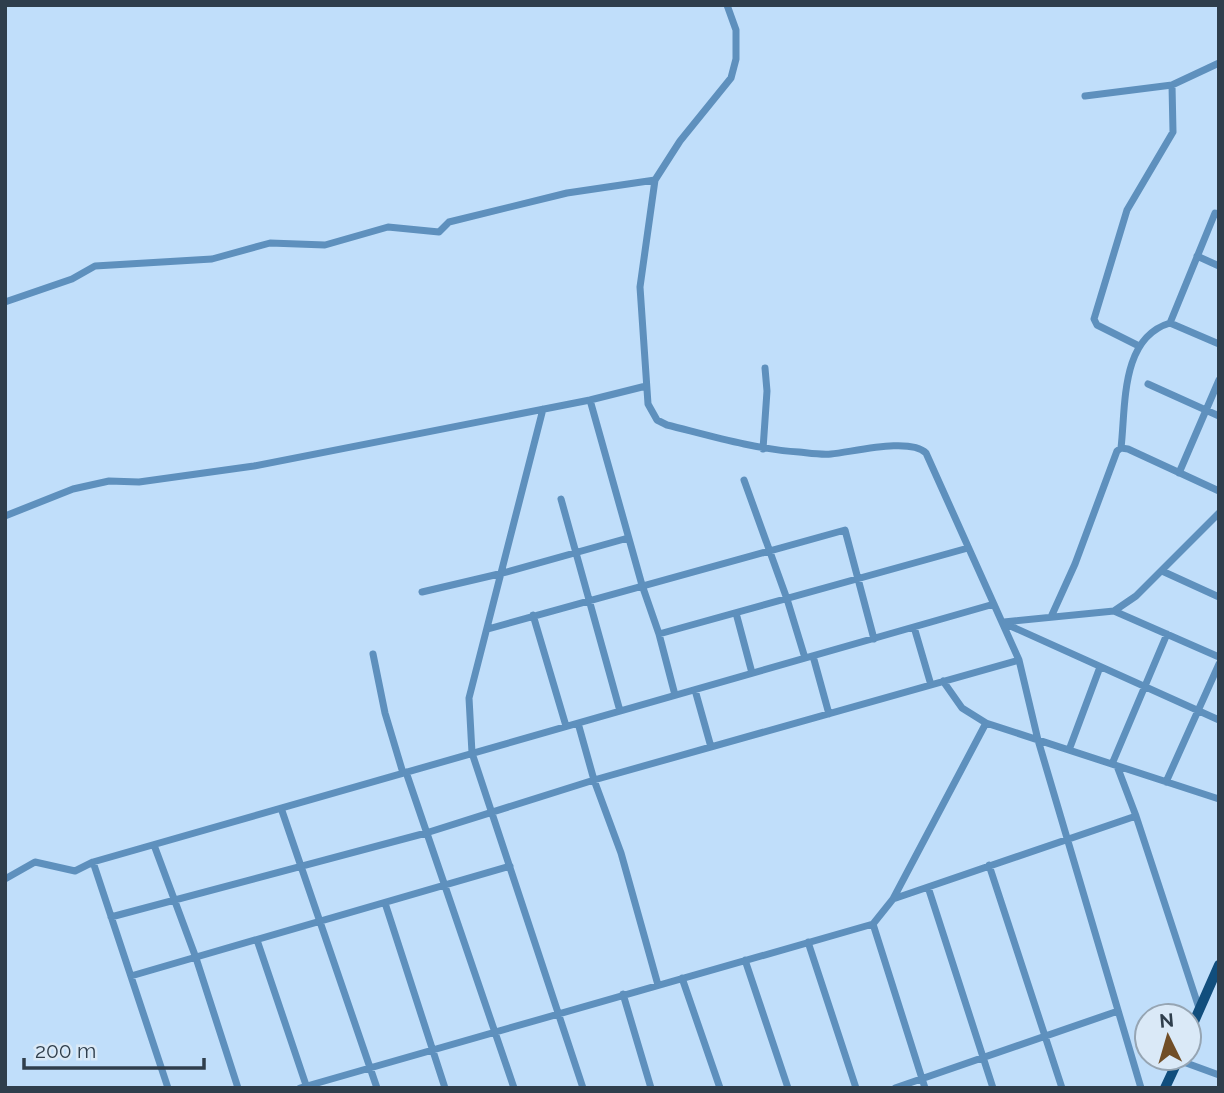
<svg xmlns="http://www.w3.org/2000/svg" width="1224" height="1093" viewBox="0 0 1224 1093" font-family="Raleway,sans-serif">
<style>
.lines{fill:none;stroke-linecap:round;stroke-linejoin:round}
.minor{stroke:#5e90bd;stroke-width:7}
.primary{stroke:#114e7d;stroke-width:10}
</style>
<rect width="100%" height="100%" fill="#c0defa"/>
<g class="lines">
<path class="minor" d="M727,5L736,30V59L731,78L680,141L655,180L640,287L648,404L657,420L667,425C711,436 754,449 799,452C809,453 821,455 831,454C853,452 910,437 926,453L1019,660L1038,740L1141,1088
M1085,96L1172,85L1219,63
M1197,256L1219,266
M5,302L72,279L95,266L212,259L270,243L325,245L388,227L439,232L449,222L567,193L655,180
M1170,323L1219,344
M1139,346L1097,325L1094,319L1127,210L1173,132L1172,85
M1148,384L1219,416
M590,400L642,585L659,634L675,695
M543,409L469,698L472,753L583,1088
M1121,448C1126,406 1120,338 1170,323L1215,213L1219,215
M763,449L767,391L765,368
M1179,473L1219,380
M744,480L787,599L805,658
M561,499L620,711
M5,516L73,489L109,481L139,482L254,466L590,400L646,386
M1162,571L1219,597
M422,592L503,573L628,538
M1114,611L1219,657
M736,613L752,673
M533,615L566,726
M1051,617L1075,564L1117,451L1121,448L1128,449L1219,491
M1004,622L1114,611L1136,596L1219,513
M1006,624L1219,720
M914,627L931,685
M488,629L845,530L874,639
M659,634L968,548
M373,654L385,713L403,773
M813,656L829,714
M943,681L962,708L986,723L1219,799
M695,690L711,747
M578,723L594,780L621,853L658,985
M1069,750L1100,667
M1112,764L1167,634
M1117,766L1136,816L1199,1008
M406,772L514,1088
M1166,782L1219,664
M281,808L377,1088
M154,845L196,958L238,1088
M93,862L168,1088
M989,865L1062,1088
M5,879L35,862L75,871L93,862L994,604
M928,887L993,1088
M893,899L1136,816
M385,903L445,1088
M111,917L426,833L594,780L1019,660
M873,924L925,1088
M257,940L307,1088
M808,942L856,1088
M745,960L788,1088
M131,976L510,866
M682,978L720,1088
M623,994L651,1088
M1178,1060L1219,1075
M300,1088L873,924L893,899L986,723
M895,1088L1118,1011"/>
<path class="primary" d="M1189,1033L1219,965
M1165,1088L1179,1058"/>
</g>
<rect width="1224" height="1093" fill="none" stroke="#2f3e4c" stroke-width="14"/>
<g transform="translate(1168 1037) rotate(355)"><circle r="33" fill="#dae9f7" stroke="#96a5b3" stroke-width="2"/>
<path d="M0-5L12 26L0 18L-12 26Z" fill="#714e27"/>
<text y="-10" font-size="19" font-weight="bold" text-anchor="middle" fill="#2f3e4c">N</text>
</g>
<path d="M24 1058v10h180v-10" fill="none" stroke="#2f3e4c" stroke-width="3.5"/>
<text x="35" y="1058" font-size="21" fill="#2f3e4c" stroke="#dae9f7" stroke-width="5" paint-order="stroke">200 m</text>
</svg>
